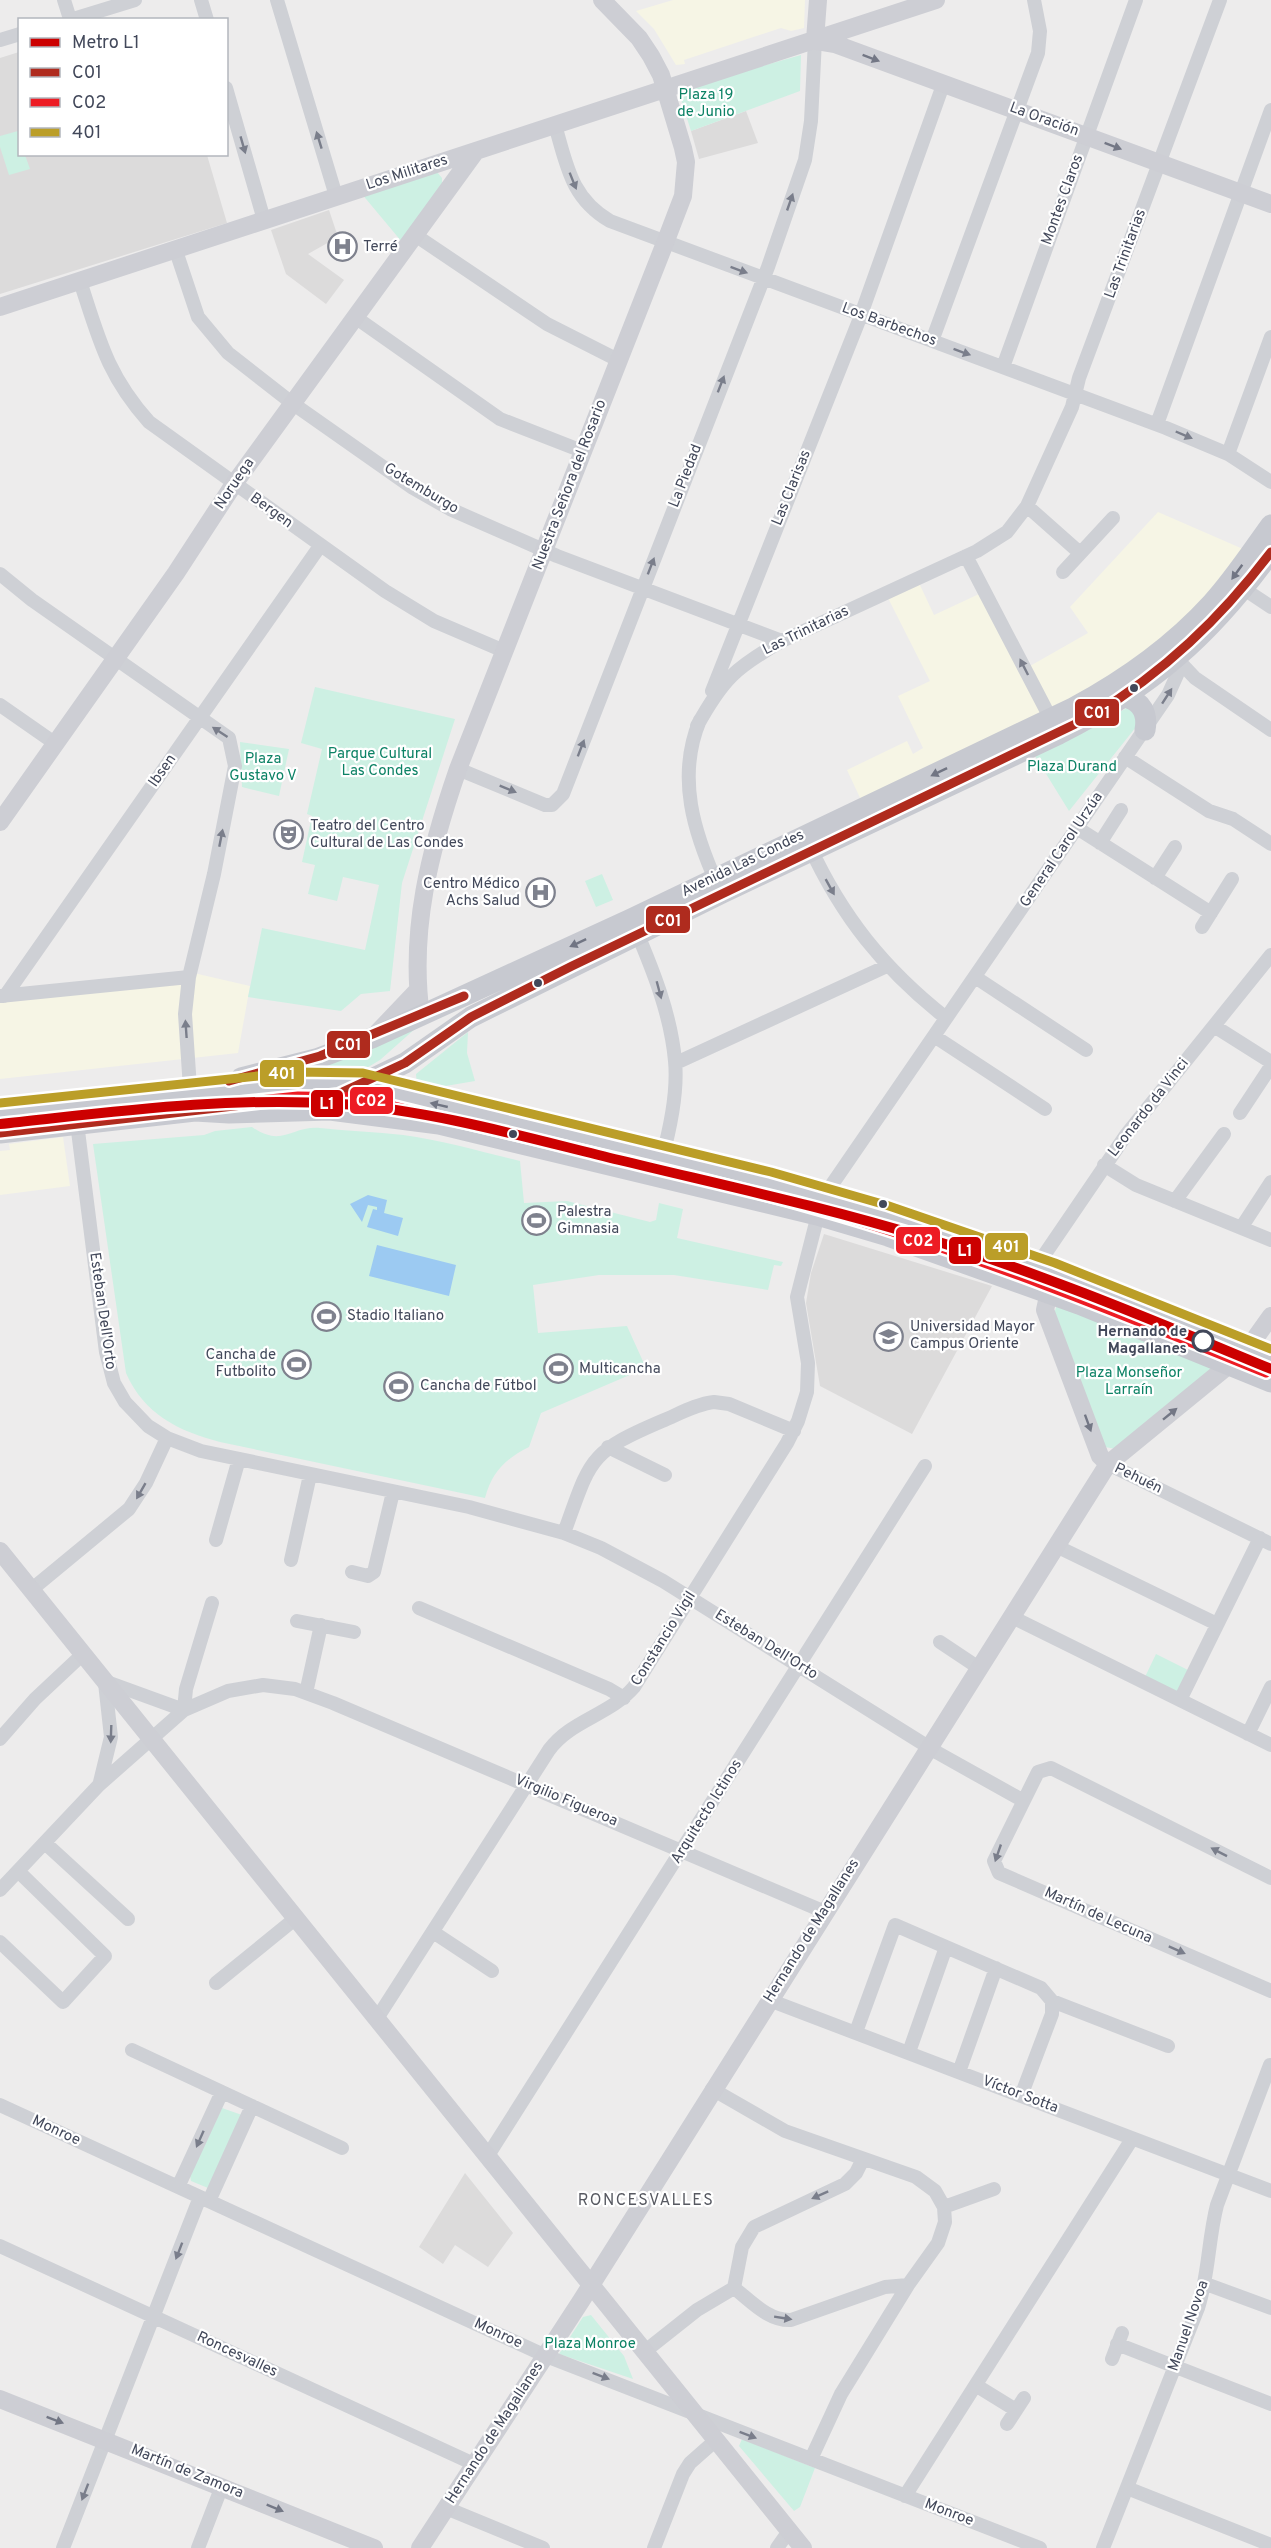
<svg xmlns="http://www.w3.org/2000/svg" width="1271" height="2548" viewBox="0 0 1271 2548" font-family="Overpass,sans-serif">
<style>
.commercial{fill:#f6f5e5}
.education{fill:#dcdbdb}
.green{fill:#cdf0e3}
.water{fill:#9ccaf2}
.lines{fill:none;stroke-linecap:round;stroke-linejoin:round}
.street{stroke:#ced0d5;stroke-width:14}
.secondary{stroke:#cdced4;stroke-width:18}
.primary{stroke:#c7c9d0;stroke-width:21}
.bus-1-casing{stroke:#fff;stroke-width:14}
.bus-2-casing{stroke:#fff;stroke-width:14}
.bus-3-casing{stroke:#fff;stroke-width:14}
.bus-1{stroke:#af2b1e;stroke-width:9}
.bus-2{stroke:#ed1c24;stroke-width:9}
.bus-3{stroke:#bb9e28;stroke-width:9}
.metro-1-casing{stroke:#fff;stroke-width:15}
.metro-1{stroke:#c00;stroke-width:10}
.oneway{fill:#737785}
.oneway2{fill:#7a7e8b}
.oneway3{fill:#717583}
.bus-dot{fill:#42485a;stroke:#fff;stroke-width:2}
.stop-dot{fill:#fff;stroke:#42485a;stroke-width:3}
.labels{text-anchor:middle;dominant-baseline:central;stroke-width:4.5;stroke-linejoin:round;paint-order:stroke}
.park-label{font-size:15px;fill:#0c8265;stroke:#fff}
.street-label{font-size:15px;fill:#42485a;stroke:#fff}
.poi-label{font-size:15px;fill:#42485a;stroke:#fff;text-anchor:start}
.stop-label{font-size:15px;font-weight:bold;fill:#42485a;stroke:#fff;text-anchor:end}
.neighbourhood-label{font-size:16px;letter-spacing:1.5px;fill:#575961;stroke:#fff}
.line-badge{stroke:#fff;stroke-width:2}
.badge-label{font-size:16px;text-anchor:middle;font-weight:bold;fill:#fff}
</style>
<rect width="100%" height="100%" fill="#edecec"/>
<path class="commercial" d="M673,0H805L804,28L791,31L781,28L684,60L685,64L676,65L654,29L636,11Z
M1158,512L1243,549L1214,590L1147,653L1055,709L1050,705L1030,666L1088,633L1070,607Z
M919,583L934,615L979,594L1040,711L1039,715L862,802L847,770L907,741L913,754L923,748L898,696L930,681L888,598Z
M185,971L250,986L238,1053L0,1079V996Z
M63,1137L70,1186L0,1195V1151L10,1150L9,1144Z"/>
<path class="education" d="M19,52L20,154L207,155L227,223L0,294V58Z
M746,111L758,143L699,159L691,131Z
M329,210L338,237L308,254L344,280L326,304L286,274L271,230Z
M824,1234L992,1286L912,1434L820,1386L806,1303L811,1273Z
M465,2173L513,2233L488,2267L455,2245L443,2264L419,2247Z"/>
<path class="green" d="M801,55L800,91L691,131L678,90Z
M18,131L20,154L25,155L30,169L9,175L0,147V136Z
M437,172L442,178V183L402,242L361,193Z
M315,687L455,719L402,883L390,991L361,994L341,1011L248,997L262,928L365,950L379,885L343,877L337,901L308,894L315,865L302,862L312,816L307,814L322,749L301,743Z
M1127,708L1135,711L1140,722L1069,811L1035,756Z
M240,742L289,749L279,796L242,787Z
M602,874L613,900L596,907L585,881Z
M416,1028L380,1060L353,1076L258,1078Z
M468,1032L467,1053L475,1081L428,1089L417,1086L416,1074Z
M252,1127C282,1148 291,1126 320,1128C348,1131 376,1132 403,1135C442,1140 482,1152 520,1161L524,1203L567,1201L650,1222L656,1220L659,1203L683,1209L677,1238L783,1262L781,1266L774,1265L768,1290L674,1275H599L533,1285L538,1333L627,1326L646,1368L541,1413L529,1447C505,1459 492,1472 485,1498L220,1442C178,1431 144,1414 126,1373L93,1144L204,1135L215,1131Z
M1057,1305L1215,1366L1116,1449L1105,1447L1053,1316Z
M1156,1654L1188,1670L1177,1692L1145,1677Z
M222,2108L242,2115L208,2188L191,2181L190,2176Z
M591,2315L624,2356L633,2379L559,2354L583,2317Z
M742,2439L815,2468L800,2507L794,2511L739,2446Z"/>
<path class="water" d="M368,1195L387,1200L384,1213L403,1218L398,1236L367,1227L373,1209L377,1210V1207L368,1205L362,1222L350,1204Z
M377,1245L456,1265L449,1296L369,1276Z"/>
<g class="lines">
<path class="street" d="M64,0L70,19
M201,0L207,20
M277,0L336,196
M70,20L135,0
M0,40L20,34
M226,88L264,220
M555,125C567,166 571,198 610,221L1166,428L1228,454L1271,482
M415,235L547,324L618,360
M175,248L198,317L228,353L292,403L413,488L450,509L557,556L782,641
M80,281C99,339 107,375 149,422L385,591L434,621L504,651
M355,317L500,419L582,451
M932,341L1038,53L1040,31L1034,0
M1003,367L1136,0
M1157,424L1271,110
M1228,454L1271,337
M1027,506L1080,553
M966,556L1054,725
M1063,572L1113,518
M0,574L32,600L229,738L235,766L214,874L189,977L185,1014L190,1088
M1244,589L1271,607
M1177,659L1195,678L1271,730
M712,691L858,323L943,85
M0,705L56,744
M700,720C676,777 694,833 718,886
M697,726C723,679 735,668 782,641L977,551L1007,532L1027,506L1072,407L1079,378L1220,0
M1125,757L1209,811L1233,819L1271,844
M458,769L545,805H552L563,794L768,267L805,160L811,121L815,40
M1077,828L1211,913
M1100,843L1121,810
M809,845C842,917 884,969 946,1018
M1155,878L1175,847
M1202,927L1232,879
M635,928C653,970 671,1015 675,1061C678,1092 670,1129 662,1158
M975,977L1086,1050
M0,996L189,977
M5,996L320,546
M1214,1026L1271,1062
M934,1036L1045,1109
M676,1063L887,966
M1240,1113L1271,1066
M77,1123L106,1352L114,1383L125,1402L148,1426L167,1438L201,1451L469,1507L564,1533L601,1548L663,1581L938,1753L1022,1800
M1104,1165L1136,1185L1271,1240
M1175,1201L1224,1134
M1241,1228L1271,1182
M1036,1267L1126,1135L1271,955
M608,1447L665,1475
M1108,1464L1271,1544
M564,1533C591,1459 587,1453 662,1421C679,1414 696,1404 714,1402L729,1404L794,1431
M216,1540L239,1459
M1056,1546L1217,1624
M291,1560L310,1475
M352,1572L368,1576L374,1572L393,1492
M31,1590L129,1509L146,1483L167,1438
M419,1608L609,1689L624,1698
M1012,1617L1271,1745
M297,1621L354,1632
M940,1642L979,1668
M107,1682L184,1710
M306,1693L321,1625
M1180,1700L1260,1538
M184,1710L186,1689L212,1603
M1248,1734L1271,1687
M0,1739L35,1699L83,1654
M100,1782L111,1737L105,1683
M45,1843L128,1919
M1271,1878L1051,1768L1038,1772L994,1861L999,1873L1271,1991
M0,1890L99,1785L184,1710L228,1691L263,1685L295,1689L333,1703L825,1912
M433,1932L492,1971
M0,1942L63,2002L105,1956L18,1871
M216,1983L296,1918
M769,2000L1271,2191
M376,2020L549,1750C571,1720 610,1715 634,1687L787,1443L798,1421L807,1392L808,1363L797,1297L822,1199L1168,695L1177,675V659
M856,2032L895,1925L1041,1988L1052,2001L1168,2046
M132,2050L342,2148
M909,2052L946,1947
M959,2072L996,1968
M712,2089L785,2131L916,2177L935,2191L944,2207L945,2222L938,2243L908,2285L841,2394L811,2459
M1021,2096L1052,2014V2001
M0,2105L546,2356L1040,2548
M487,2157L925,1466
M178,2187L222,2092
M209,2201L252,2106
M944,2207L994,2189
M0,2246L474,2464
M1206,2284L1271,2308
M734,2288L742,2247L754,2227L845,2184L856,2173L863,2159
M734,2288C751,2301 768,2321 791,2320L885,2287L908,2285
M1117,2344L1271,2404
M644,2352L697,2310L734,2288
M1112,2359L1122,2333
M977,2386L1016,2410
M1007,2424L1024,2398
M1127,2488L1271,2545
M905,2496L1132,2139
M446,2508L543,2548
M63,2548L200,2197
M198,2548L222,2486
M654,2548L683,2474L690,2463L716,2440
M777,2548L789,2531
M1103,2548L1198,2308C1209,2274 1208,2240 1217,2205L1270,2065"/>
<path class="secondary" d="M815,40L818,0
M817,41L835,44L1271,204
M0,307L936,0
M0,822L176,573L234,484L476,151
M421,1016C409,930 430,850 458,769L665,243L683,196L686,162L683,148L661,75L651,56L639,38L602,0
M378,1032L418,990
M1049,1292L1045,1310L1100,1456L1108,1464
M0,1551L803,2548
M0,2399L374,2548
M420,2548L581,2301L1108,1464L1246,1351L1271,1316"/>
<path class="primary" d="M1125,697C1142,701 1148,714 1145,730
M241,1078L316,1059L372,1038L631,919L1073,708C1125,680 1172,647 1212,603C1234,579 1252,551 1271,525
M355,1087L405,1063L471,1017L722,893L1059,734C1152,687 1210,636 1271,552
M0,1115L297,1084L361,1085C515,1127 672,1156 826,1199C978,1243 1124,1302 1271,1362
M0,1133L195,1111L229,1113L330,1110L439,1124L817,1215L888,1236L1079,1304L1271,1382"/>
<defs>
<path id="bus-1" d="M229,1081L320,1056L464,996
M0,1133L338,1094L405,1063L471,1017L572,966L1092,716C1164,672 1220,619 1271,552"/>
<path id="bus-2" d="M1,1127L298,1096L359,1097C513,1137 670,1167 823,1211C974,1254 1121,1314 1266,1373"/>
<path id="bus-3" d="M0,1103L296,1072L363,1073L771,1172L886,1205L1055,1263L1271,1349"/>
</defs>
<use href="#bus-1" class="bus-1-casing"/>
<use href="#bus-2" class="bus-2-casing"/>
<use href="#bus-3" class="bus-3-casing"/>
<use href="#bus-1" class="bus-1"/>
<use href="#bus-2" class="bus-2"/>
<use href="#bus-3" class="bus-3"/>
<defs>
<path id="metro-1" d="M0,1124C113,1112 228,1096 342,1104C436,1111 528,1138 619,1160C722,1185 825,1207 926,1238C1044,1274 1157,1322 1271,1369"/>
</defs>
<use href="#metro-1" class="metro-1-casing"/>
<use href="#metro-1" class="metro-1"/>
</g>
<defs><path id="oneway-solid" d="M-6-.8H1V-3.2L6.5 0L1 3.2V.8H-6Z" transform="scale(1.5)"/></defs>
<g class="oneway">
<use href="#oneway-solid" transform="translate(871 58) rotate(21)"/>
<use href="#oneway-solid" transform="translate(1113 146) rotate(21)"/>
<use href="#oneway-solid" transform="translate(1170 1414) rotate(-39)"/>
<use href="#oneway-solid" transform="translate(1088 1423) rotate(70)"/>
<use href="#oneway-solid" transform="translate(55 2420) rotate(21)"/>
<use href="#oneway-solid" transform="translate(275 2508) rotate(22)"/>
</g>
<g class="oneway2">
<use href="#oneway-solid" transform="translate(319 140) rotate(-107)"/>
<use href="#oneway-solid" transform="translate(243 145) rotate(74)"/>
<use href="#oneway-solid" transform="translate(573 181) rotate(68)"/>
<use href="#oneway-solid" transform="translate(790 202) rotate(-71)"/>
<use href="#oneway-solid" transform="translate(739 270) rotate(20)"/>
<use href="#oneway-solid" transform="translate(962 352) rotate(20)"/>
<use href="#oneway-solid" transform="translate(721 384) rotate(-69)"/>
<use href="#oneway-solid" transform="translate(1184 435) rotate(23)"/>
<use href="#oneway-solid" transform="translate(651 566) rotate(-69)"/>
<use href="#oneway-solid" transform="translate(1024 667) rotate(-117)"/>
<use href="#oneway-solid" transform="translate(1167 696) rotate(-57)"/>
<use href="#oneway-solid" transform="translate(220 732) rotate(-147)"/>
<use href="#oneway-solid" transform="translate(581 748) rotate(-69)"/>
<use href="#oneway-solid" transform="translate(508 789) rotate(22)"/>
<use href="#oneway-solid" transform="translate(221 838) rotate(-79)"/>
<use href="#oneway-solid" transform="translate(830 887) rotate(61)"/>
<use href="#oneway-solid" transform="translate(659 990) rotate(75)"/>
<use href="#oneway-solid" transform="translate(186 1029) rotate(-94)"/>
<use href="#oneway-solid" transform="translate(141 1491) rotate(120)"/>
<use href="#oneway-solid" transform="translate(111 1734) rotate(92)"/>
<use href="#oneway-solid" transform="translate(1219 1852) rotate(-153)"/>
<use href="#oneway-solid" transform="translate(998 1853) rotate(109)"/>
<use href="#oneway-solid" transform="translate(1177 1950) rotate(24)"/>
<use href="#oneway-solid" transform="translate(200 2139) rotate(114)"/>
<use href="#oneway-solid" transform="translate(820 2195) rotate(156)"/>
<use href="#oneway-solid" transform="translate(179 2251) rotate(111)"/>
<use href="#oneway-solid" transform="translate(783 2318) rotate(9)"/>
<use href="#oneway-solid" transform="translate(601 2376) rotate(21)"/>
<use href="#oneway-solid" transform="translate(748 2435) rotate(21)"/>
<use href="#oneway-solid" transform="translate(85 2492) rotate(111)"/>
</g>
<g class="oneway3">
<use href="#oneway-solid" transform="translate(1237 572) rotate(126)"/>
<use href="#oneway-solid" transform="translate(939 772) rotate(154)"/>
<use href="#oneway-solid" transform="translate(578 943) rotate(155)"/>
<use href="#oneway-solid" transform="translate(439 1105) rotate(-167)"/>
</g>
<defs>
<symbol id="hospital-ring" viewBox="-11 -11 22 22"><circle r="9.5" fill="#fff" stroke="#7e818d" stroke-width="1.5"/><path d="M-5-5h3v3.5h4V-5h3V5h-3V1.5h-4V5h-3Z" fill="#7e818d"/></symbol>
<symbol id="theatre-ring" viewBox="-11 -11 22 22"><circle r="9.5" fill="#fff" stroke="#7e818d" stroke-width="1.5"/><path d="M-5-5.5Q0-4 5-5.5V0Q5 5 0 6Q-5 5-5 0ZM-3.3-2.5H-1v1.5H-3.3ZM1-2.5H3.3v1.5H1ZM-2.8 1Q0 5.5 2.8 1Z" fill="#7e818d"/></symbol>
<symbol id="stadium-ring" viewBox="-11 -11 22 22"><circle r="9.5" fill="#fff" stroke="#7e818d" stroke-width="1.5"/><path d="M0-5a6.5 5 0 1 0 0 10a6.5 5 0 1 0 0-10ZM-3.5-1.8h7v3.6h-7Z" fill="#7e818d"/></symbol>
<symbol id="university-ring" viewBox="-11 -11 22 22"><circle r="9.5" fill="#fff" stroke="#7e818d" stroke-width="1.5"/><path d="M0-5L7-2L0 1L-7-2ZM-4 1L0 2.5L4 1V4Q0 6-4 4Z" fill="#7e818d"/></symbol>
</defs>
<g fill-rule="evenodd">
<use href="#hospital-ring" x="326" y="230" width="33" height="33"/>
<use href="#theatre-ring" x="272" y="818" width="33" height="33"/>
<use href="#hospital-ring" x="524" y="876" width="33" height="33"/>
<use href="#stadium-ring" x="520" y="1204" width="33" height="33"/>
<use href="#stadium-ring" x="310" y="1300" width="33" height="33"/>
<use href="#university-ring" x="872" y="1320" width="33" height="33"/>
<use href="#stadium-ring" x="280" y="1348" width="33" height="33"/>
<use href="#stadium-ring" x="542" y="1352" width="33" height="33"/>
<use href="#stadium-ring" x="382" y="1370" width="33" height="33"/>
</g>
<g class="bus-dot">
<circle cx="1134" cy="688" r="5"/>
<circle cx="538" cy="983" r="5"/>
<circle cx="513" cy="1134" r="5"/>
<circle cx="883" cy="1204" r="5"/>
</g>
<circle class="stop-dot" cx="1203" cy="1341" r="10"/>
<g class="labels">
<g class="park-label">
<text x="706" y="95">Plaza 19<tspan x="706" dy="17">de Junio</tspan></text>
<text x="380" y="754">Parque Cultural<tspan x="380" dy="17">Las Condes</tspan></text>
<text x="263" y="759">Plaza<tspan x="263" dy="17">Gustavo V</tspan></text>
<text x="1072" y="767">Plaza Durand</text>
<text x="1129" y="1373">Plaza Monseñor<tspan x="1129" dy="17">Larraín</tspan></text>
<text x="590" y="2344">Plaza Monroe</text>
</g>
<g class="street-label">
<text transform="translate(1044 120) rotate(20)">La Oración</text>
<text transform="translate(407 173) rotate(-18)">Los Militares</text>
<text transform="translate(1063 200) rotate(-70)">Montes Claros</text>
<text transform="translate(1126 254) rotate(-70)">Las Trinitarias</text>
<text transform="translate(889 325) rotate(20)">Los Barbechos</text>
<text transform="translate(686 476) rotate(-69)">La Piedad</text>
<text transform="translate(235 484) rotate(-56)">Noruega</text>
<text transform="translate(570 485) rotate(-69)">Nuestra Señora del Rosario</text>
<text transform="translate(792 488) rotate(-68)">Las Clarisas</text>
<text transform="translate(421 489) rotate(31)">Gotemburgo</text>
<text transform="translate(271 511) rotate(36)">Bergen</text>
<text transform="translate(806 631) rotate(-26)">Las Trinitarias</text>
<text transform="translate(163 771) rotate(-55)">Ibsen</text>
<text transform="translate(1062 850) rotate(-56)">General Carol Urzúa</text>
<text transform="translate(743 864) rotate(-26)">Avenida Las Condes</text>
<text transform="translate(1149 1108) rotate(-52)">Leonardo da Vinci</text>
<text transform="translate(102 1311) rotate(82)">Esteban Dell'Orto</text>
<text transform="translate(1138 1479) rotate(26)">Pehuén</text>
<text transform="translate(664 1639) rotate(-58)">Constancio Vigil</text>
<text transform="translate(766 1645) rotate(32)">Esteban Dell'Orto</text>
<text transform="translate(566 1801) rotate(23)">Virgilio Figueroa</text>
<text transform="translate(707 1812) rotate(-58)">Arquitecto Ictinos</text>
<text transform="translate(1098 1916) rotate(24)">Martín de Lecuna</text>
<text transform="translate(812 1931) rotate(-58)">Hernando de Magallanes</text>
<text transform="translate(1020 2095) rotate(21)">Víctor Sotta</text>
<text transform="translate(56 2131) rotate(25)">Monroe</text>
<text transform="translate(1189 2326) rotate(-71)">Manuel Novoa</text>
<text transform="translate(498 2334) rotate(25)">Monroe</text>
<text transform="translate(237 2355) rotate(25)">Roncesvalles</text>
<text transform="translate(495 2433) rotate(-57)">Hernando de Magallanes</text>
<text transform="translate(187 2472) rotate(22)">Martín de Zamora</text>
<text transform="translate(949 2513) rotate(21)">Monroe</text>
</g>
<g class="poi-label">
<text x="363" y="247">Terré</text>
<text x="310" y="826">Teatro del Centro<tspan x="310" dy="17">Cultural de Las Condes</tspan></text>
<text x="520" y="884" text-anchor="end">Centro Médico<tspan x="520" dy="17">Achs Salud</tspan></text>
<text x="557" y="1212">Palestra<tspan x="557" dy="17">Gimnasia</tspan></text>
<text x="347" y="1316">Stadio Italiano</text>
<text x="910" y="1327">Universidad Mayor<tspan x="910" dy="17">Campus Oriente</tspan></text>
<text x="276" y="1355" text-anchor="end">Cancha de<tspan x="276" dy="17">Futbolito</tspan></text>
<text x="579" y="1369">Multicancha</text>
<text x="420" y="1386">Cancha de Fútbol</text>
</g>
<g class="stop-label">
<text x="1187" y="1332">Hernando de<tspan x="1187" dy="17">Magallanes</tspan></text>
</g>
<g class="neighbourhood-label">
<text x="646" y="2201">RONCESVALLES</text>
</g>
</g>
<g class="line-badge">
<rect x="1074" y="698" width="46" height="29" rx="6" fill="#af2b1e"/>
<rect x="645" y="905" width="46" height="29" rx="6" fill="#af2b1e"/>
<rect x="326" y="1030" width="45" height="29" rx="6" fill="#af2b1e"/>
<rect x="259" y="1059" width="46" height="29" rx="6" fill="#bb9e28"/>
<rect x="349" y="1086" width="45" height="29" rx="6" fill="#ed1c24"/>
<rect x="310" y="1089" width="34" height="29" rx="6" fill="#c00"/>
<rect x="895" y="1226" width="46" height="29" rx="6" fill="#ed1c24"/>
<rect x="984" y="1232" width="45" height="29" rx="6" fill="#bb9e28"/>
<rect x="948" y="1236" width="34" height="29" rx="6" fill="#c00"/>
</g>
<g class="badge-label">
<text x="1097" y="718">C01</text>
<text x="668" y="926">C01</text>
<text x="348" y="1050">C01</text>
<text x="282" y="1079">401</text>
<text x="371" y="1106">C02</text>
<text x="327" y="1109">L1</text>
<text x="918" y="1246">C02</text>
<text x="1006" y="1252">401</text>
<text x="965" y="1256">L1</text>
</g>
<rect x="18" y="18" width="210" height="138" fill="#ffffff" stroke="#b3b6bd" stroke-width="1.5"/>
<rect x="30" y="38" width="30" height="9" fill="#cc0000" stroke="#b3b6bd" stroke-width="1.5"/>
<text x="72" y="48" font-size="18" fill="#42485a">Metro L1</text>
<rect x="30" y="68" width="30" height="9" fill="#af2b1e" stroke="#b3b6bd" stroke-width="1.5"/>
<text x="72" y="78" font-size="18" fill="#42485a">C01</text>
<rect x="30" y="98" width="30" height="9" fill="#ed1c24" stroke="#b3b6bd" stroke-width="1.5"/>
<text x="72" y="108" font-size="18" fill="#42485a">C02</text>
<rect x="30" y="128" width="30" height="9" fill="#bb9e28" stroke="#b3b6bd" stroke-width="1.5"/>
<text x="72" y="138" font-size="18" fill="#42485a">401</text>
</svg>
